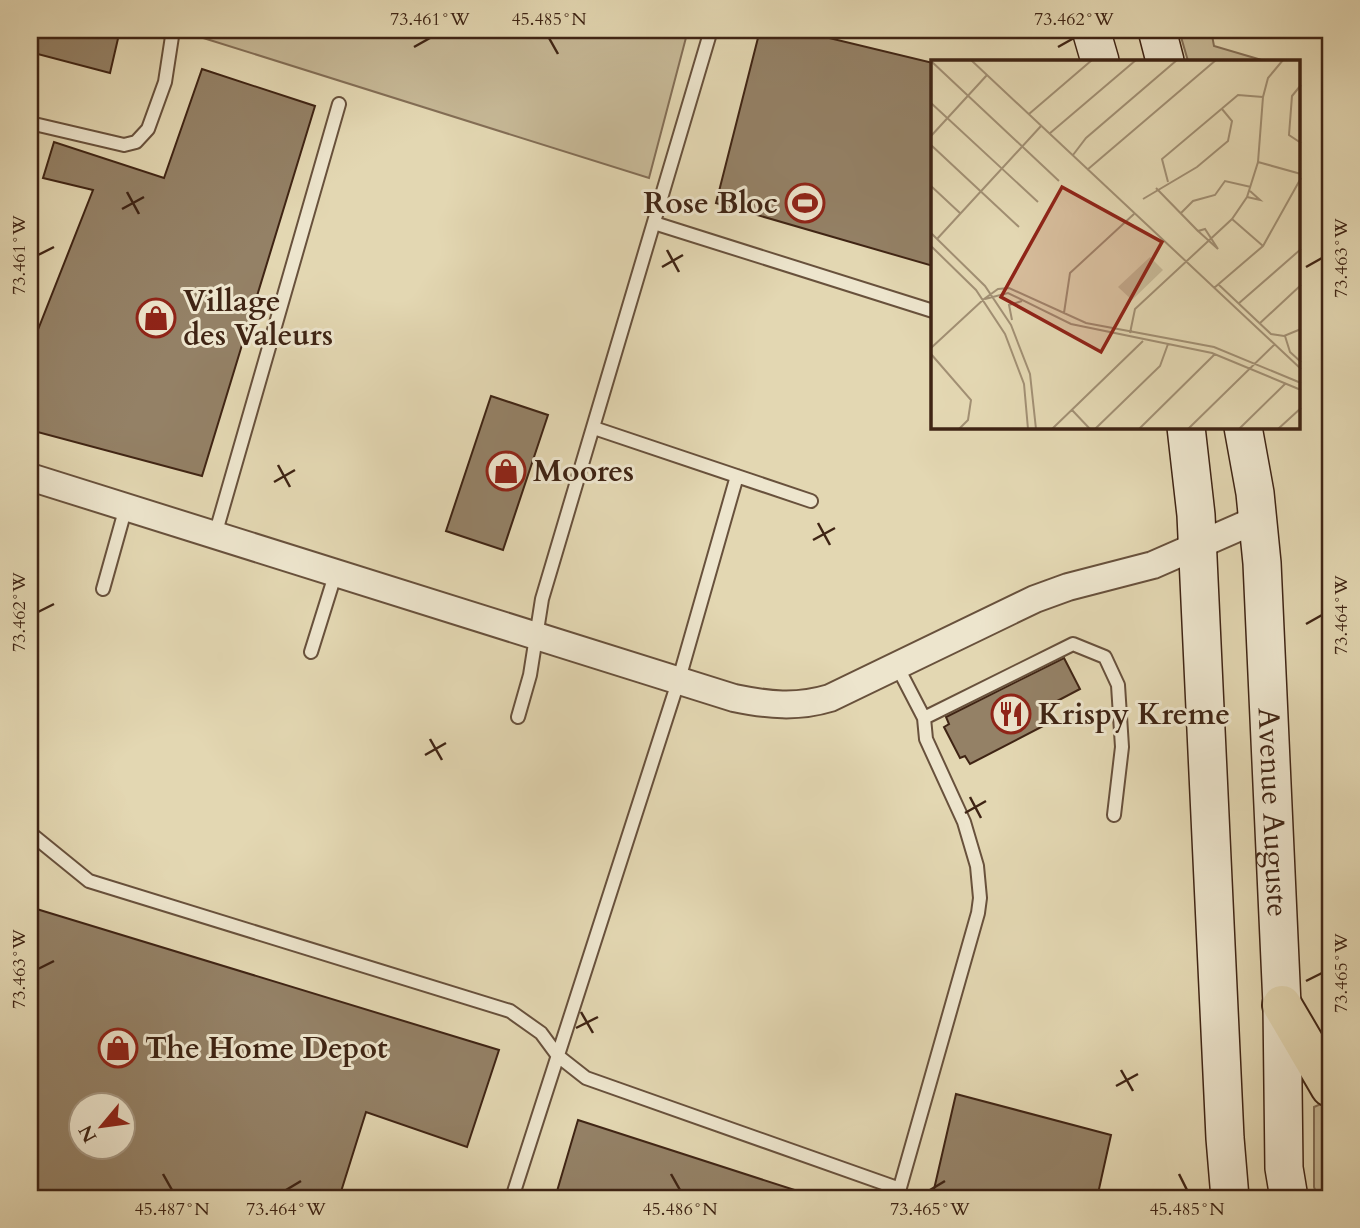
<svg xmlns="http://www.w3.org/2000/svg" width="1360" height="1228" viewBox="0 0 1360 1228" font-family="Cardo,serif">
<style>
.green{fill:#c7b997;stroke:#836e56;stroke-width:2}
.building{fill:#948166;stroke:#3f2414;stroke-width:2;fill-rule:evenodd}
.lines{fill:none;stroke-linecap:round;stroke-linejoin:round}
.lane-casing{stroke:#68513c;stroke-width:16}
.street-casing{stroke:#68513c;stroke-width:30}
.secondary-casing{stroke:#3f2414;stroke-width:40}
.primary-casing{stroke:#3f2414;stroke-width:42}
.lane{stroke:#ede5cd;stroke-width:12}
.street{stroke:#ede5cd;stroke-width:26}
.secondary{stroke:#ede5cd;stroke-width:37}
.primary{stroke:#e3d7b2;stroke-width:38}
.ticks{fill:none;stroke:#3f2414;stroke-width:2.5}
.labels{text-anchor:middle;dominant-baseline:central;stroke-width:6;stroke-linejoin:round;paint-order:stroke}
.poi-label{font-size:30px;font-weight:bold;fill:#3f2414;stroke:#ede5cd;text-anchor:start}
.street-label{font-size:30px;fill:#3f2414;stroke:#ede5cd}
.inset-road{fill:none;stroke:#a18f73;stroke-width:2}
.view{fill:#8f2418;fill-opacity:0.15;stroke:#8f2418;stroke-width:3.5}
.inset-edge{fill:none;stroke:#3f2414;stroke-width:3.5}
.neatline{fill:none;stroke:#3f2414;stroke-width:2.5}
.ticks-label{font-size:18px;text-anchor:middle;fill:#3f2414}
</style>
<rect width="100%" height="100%" fill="#e3d7b2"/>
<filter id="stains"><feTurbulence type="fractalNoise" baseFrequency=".00286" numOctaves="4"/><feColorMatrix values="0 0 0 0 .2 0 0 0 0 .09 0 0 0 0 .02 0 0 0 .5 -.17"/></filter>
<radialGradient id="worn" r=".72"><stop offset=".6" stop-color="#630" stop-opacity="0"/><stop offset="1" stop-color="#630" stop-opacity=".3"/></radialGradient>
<path class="green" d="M199,30H688L649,178L197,36Z
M1179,30H1211L1214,46L1265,61H1188Z
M1321,1104L1330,1115V1198H1318L1314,1187V1107Z"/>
<path class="building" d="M30,30H120L110,73L30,52Z
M760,30H796L933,63V266L716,203Z
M202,69L315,106L202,476L30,430V350L93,190L43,178L54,142L164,178Z
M491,396L548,415L503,550L446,531Z
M1064,658L1080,689L1040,710L1047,724L970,764L965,756L960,758L944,727L949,724L946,717Z
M30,907L499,1050L467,1147L366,1112L339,1198H58L30,1190ZM80,1105H122V1147H80Z
M956,1094L1111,1135L1097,1198H932Z
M578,1120L807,1194L806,1198H555Z"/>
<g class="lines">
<defs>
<path id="lane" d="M30,123L124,145L136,142L148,129L165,82L173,30
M654,223L933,311
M594,428L811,501
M215,535L339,104
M103,589L126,507
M311,652L336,572
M518,717L530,675L542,599L711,30
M924,718L1073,644L1105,657L1118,685L1122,747L1114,815
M30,833L89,881L510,1011L541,1033L558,1056L586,1078L900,1189
M512,1198L679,679L737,476
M897,1198L978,913L980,898L977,866L964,822L926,739L924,718L897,666"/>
<path id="street" d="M30,477L734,698C768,705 797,708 830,698L1035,599L1068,587L1153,565L1258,519"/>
<g id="secondary">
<path d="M1091,30L1100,61"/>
<path d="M1157,30L1165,61"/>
<path d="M1186,427L1196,515L1225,1138L1230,1198"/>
<path id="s1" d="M1243,427L1255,493L1262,563L1282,1005L1284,1168L1289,1198"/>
</g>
<path id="primary" d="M1282,1005L1330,1087"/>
</defs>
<use href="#lane" class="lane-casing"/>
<use href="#street" class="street-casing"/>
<use href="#secondary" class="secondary-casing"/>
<use href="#primary" class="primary-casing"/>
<use href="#lane" class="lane"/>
<use href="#street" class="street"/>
<use href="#secondary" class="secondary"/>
<use href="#primary" class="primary"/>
</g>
<path class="ticks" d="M549,38L558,54M414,47L430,38M1058,47L1074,38M127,192L139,214M122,209L144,197M667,250L679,272M38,255L54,247M662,267L683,255M1306,267L1322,258M278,465L290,487M274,482L295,470M818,523L830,545M813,540L835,528M38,612L54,604M1306,624L1322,615M430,739L442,760M425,755L446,743M970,797L981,818M965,813L986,801M38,969L54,961M1306,981L1322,973M581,1012L593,1033M576,1028L598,1017M1121,1070L1133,1091M1116,1086L1138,1074M163,1174L172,1190M671,1174L680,1190M1179,1174L1187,1190M286,1190L301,1181M930,1190L945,1181"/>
<defs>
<symbol id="stadium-ring" viewBox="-11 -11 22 22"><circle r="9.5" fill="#ede5cd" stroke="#8f2418" stroke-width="1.5"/><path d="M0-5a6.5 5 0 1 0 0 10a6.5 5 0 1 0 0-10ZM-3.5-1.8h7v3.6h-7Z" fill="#8f2418"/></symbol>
<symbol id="shop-ring" viewBox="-11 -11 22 22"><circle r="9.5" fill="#ede5cd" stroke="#8f2418" stroke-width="1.5"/><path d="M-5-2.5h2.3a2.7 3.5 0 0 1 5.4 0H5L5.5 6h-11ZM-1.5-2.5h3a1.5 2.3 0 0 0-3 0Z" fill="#8f2418"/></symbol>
<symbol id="restaurant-ring" viewBox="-11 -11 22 22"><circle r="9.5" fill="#ede5cd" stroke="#8f2418" stroke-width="1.5"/><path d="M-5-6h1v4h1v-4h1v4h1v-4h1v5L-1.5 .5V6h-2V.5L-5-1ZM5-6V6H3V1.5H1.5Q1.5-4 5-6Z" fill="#8f2418"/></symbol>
</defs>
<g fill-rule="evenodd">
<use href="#stadium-ring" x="783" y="181" width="44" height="44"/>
<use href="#shop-ring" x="134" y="296" width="44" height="44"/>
<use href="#shop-ring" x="484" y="449" width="44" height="44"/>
<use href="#restaurant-ring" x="989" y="692" width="44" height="44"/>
<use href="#shop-ring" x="96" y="1026" width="44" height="44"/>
</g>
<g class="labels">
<g class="poi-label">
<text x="778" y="203" text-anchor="end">Rose Bloc</text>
<text x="183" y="301">Village<tspan x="183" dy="34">des Valeurs</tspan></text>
<text x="533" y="471">Moores</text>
<text x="1038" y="714">Krispy Kreme</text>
<text x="145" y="1048">The Home Depot</text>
</g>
<g class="street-label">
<text stroke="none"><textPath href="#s1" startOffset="387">Avenue Auguste</textPath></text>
</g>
</g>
<g transform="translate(931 60)">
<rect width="369" height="369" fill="#e3d7b2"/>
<path d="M219,197L232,210L201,240L187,227Z" fill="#c7b997"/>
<path class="inset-road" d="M40,0L370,309M0,1L128,121M370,25L361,36L358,75L370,83M0,43L107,142M98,54L161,0M118,74L205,0M0,76L56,15M0,85L88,167M142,95L155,78L246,0M327,102L370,114M156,110L285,0M237,122L231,99L307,35L332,37M0,126L30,154M225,128L267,171L274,169L287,189L267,171M316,137L329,140L319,131M212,139L266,107L297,81L301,61L291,49M249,154L262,141L284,135L294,121L320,127M301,159L332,186M0,173L54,226L80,265L99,314L105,369M6,179L110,66M0,186L45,230L74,274L93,324L97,369M287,224L340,274L353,276L370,269M283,228L332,186L370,118M53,239L67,229L78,228L155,263L283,287L370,323M54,239L77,233L140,264L281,293L370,330M307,244L370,189M133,253L139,213L203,154M81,260L78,245L91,241M328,264L370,225M199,273L204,249L301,159L316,137L327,102L332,37L337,18L352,0M354,276L359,292L370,302M0,288L53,239M0,294L40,340L37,360L28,369M141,350L159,369M121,369L212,281M164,369L229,306L237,284M208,369L284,294M257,369L344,284M308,369L355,323M347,369L370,348"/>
<path class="view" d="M131,127L231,182L170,292L70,237Z"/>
<rect width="369" height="369" class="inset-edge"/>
</g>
<rect width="1360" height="1228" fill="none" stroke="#e3d7b2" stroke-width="77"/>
<g transform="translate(102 1126) rotate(241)"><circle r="33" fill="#ede5cd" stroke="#a79883" stroke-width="2"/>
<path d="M0-5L12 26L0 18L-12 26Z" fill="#8f2418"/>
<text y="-10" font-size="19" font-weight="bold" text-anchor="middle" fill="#3f2414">N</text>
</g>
<rect x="38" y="38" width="1284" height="1152" class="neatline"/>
<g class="ticks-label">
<text x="430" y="25">73.461°W</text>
<text x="549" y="25">45.485°N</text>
<text x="1074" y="25">73.462°W</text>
<text transform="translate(19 255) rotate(-90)" y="6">73.461°W</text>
<text transform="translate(1341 258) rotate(-90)" y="6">73.463°W</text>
<text transform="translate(19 612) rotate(-90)" y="6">73.462°W</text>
<text transform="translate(1341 615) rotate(-90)" y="6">73.464°W</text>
<text transform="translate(19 969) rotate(-90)" y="6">73.463°W</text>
<text transform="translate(1341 973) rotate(-90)" y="6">73.465°W</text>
<text x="172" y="1215">45.487°N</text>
<text x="286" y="1215">73.464°W</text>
<text x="680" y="1215">45.486°N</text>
<text x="930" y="1215">73.465°W</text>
<text x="1187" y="1215">45.485°N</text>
</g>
<rect width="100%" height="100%" filter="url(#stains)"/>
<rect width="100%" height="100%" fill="url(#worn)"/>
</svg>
